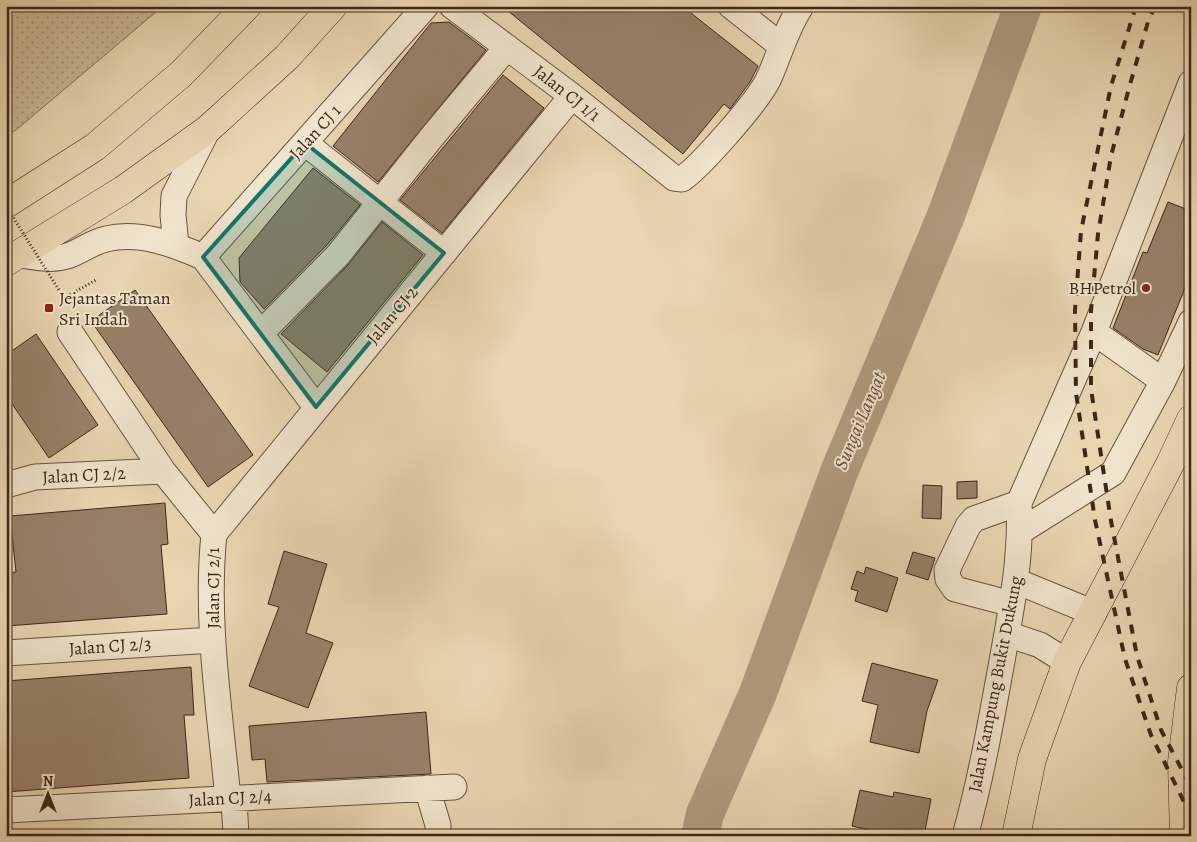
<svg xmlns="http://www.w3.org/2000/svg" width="1197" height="842" viewBox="0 0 1197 842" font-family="Alegreya,serif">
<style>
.green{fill:url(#green-dots);stroke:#866e58}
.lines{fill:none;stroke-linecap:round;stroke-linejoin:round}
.river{stroke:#b09a7e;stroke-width:38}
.building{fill:#988169;stroke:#40261a}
.minor-casing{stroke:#6a5240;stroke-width:27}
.highway-casing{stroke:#40261a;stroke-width:29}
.path{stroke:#40261a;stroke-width:3;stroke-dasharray:1 2.5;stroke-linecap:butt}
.minor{stroke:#f1e4cc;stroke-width:25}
.highway{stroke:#e9d5b1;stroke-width:28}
.rail{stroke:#40261a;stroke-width:4;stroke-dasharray:9 9;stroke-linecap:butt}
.path-bridge{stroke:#40261a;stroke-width:3;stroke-dasharray:1 2.5;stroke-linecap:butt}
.marked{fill:#0f766e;fill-opacity:0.2;stroke:#0f766e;stroke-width:4;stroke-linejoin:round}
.poi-dot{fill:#8f2418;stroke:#f1e4cc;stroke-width:2}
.labels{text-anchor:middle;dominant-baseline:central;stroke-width:4;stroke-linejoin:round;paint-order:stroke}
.street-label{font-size:18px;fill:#40261a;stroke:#f1e4cc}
.poi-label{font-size:18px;fill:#40261a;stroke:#f1e4cc;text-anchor:end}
.water-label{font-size:19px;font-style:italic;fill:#624938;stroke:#f1e4cc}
</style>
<defs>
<pattern id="green-dots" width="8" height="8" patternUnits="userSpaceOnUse" patternTransform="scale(1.25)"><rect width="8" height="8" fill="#ccb797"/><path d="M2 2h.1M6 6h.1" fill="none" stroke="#a7957a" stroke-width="1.8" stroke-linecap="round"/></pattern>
</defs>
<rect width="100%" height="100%" fill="#e9d5b1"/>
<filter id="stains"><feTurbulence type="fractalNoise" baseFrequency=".004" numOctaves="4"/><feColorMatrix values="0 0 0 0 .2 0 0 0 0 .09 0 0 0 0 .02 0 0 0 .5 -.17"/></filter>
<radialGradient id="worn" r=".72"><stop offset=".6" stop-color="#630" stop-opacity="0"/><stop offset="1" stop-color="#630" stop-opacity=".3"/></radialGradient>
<path class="green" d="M6,6H163L16,130L6,135Z"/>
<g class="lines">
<path class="river" d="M700,836L705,814L758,693L839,472L945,218L1023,6"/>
</g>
<path class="building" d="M502,6H682L758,66L750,82L730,109L724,104L683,154Z
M449,22L486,50L378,182L333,146L431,23Z
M503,75L544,108L442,233L400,200Z
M313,168L360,205L327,245L264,309L240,282L239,258Z
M1168,202L1191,211V273L1158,355L1143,349L1113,328L1143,252L1147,253Z
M382,222L423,255L327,372L281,334L348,265Z
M135,290L253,455L208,487L91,321Z
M36,334L98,425L49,458L6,395V355Z
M977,481V498L957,499V482Z
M923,485L942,486L941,519L922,518Z
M165,503L168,544L161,545L167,614L6,626V573L16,572L10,516Z
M284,551L327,564L306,633L333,643L308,708L249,686L279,607L268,604Z
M913,552L935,558L928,580L906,573Z
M866,567L898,578L887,612L855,601L858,591L851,589L857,571L864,574Z
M872,663L938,680L927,711L919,753L870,742L878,705L862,701Z
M191,667L194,715H184L189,778L6,792V681Z
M426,712L431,774L267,782L265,759L252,760L249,726Z
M860,790L893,797L894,792L931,799L924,836H895L852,826Z"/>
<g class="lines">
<defs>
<path id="minor" d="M452,6L572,96L674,178L682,179C702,165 757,102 768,80C780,54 785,31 801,6
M731,6L780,45
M305,143L444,253
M176,245L173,215L174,196L208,129
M21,255C36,257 52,261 67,256C80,252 92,242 106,239C139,231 173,244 203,257L316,407
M203,257L426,6
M70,332L163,471L214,534C205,622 220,711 228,799
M1094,332L1163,381
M261,333L338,255L431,138L507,47
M6,485L35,477L163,471
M1021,531L1113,473L1163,381L1191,322
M214,534L572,96
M1016,581L1094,613
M1012,604L955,589L948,579L947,570L968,526L974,519L1019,503
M1007,634L1040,645L1067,662
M6,653L213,640
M427,788L438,825V836
M234,798L236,836
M6,810L454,787
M965,836C980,782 990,727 1000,672C1010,616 1022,560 1019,503L1094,332L1191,83"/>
<path id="highway" d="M6,204L95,147L181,74L247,6
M6,262L123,190L208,129L287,57L333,6
M1016,836L1032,759L1067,662L1171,462L1191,419
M1184,836L1182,762L1191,688"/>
</defs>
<use href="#minor" class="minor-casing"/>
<use href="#highway" class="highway-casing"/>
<path class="path" d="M64,298L96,280"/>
<use href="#minor" class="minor"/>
<use href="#highway" class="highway"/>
<path class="rail" d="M1136,6L1111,86L1081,231L1075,310L1076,393L1095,520L1125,659L1151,735L1191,816
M1155,6L1148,22L1129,88L1111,156L1098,234L1091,311V389L1111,521L1137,656L1161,730L1191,787"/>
<path class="path-bridge" d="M6,206L64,298"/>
</g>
<path class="marked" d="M305,143L444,253L316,407L203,257Z"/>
<g class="poi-dot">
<circle cx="1146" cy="288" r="5"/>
<rect x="44" y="303" width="10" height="10" rx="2.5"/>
</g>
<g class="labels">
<g class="street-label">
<text transform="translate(567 93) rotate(38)">Jalan CJ 1/1</text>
<text transform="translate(315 132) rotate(-48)">Jalan CJ 1</text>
<text transform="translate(392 315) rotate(-50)">Jalan CJ 2</text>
<text transform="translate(84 475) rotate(-3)">Jalan CJ 2/2</text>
<text transform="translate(213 588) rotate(-90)">Jalan CJ 2/1</text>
<text transform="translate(110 646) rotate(-4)">Jalan CJ 2/3</text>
<text transform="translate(995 684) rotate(-79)">Jalan Kampung Bukit Dukung</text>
<text transform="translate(230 798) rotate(-3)">Jalan CJ 2/4</text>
</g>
<g class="poi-label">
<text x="1136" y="288">BHPetrol</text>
<text x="59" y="298" text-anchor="start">Jejantas Taman<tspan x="59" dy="21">Sri Indah</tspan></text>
</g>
<g class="water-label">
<text transform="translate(860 421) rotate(-67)">Sungai Langat</text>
</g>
</g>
<rect width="1197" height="842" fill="none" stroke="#e9d5b1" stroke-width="25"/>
<rect x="8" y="8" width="1182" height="827" fill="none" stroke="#40261a" stroke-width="2.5"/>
<rect x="12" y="12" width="1172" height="817" fill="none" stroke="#40261a"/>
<g transform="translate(48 794)" stroke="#f1e4cc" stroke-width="4" paint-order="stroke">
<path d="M0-4L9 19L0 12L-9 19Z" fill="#40261a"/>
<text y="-8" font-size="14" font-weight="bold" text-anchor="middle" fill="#40261a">N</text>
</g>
<rect width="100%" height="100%" filter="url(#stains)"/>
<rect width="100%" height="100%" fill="url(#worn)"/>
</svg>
